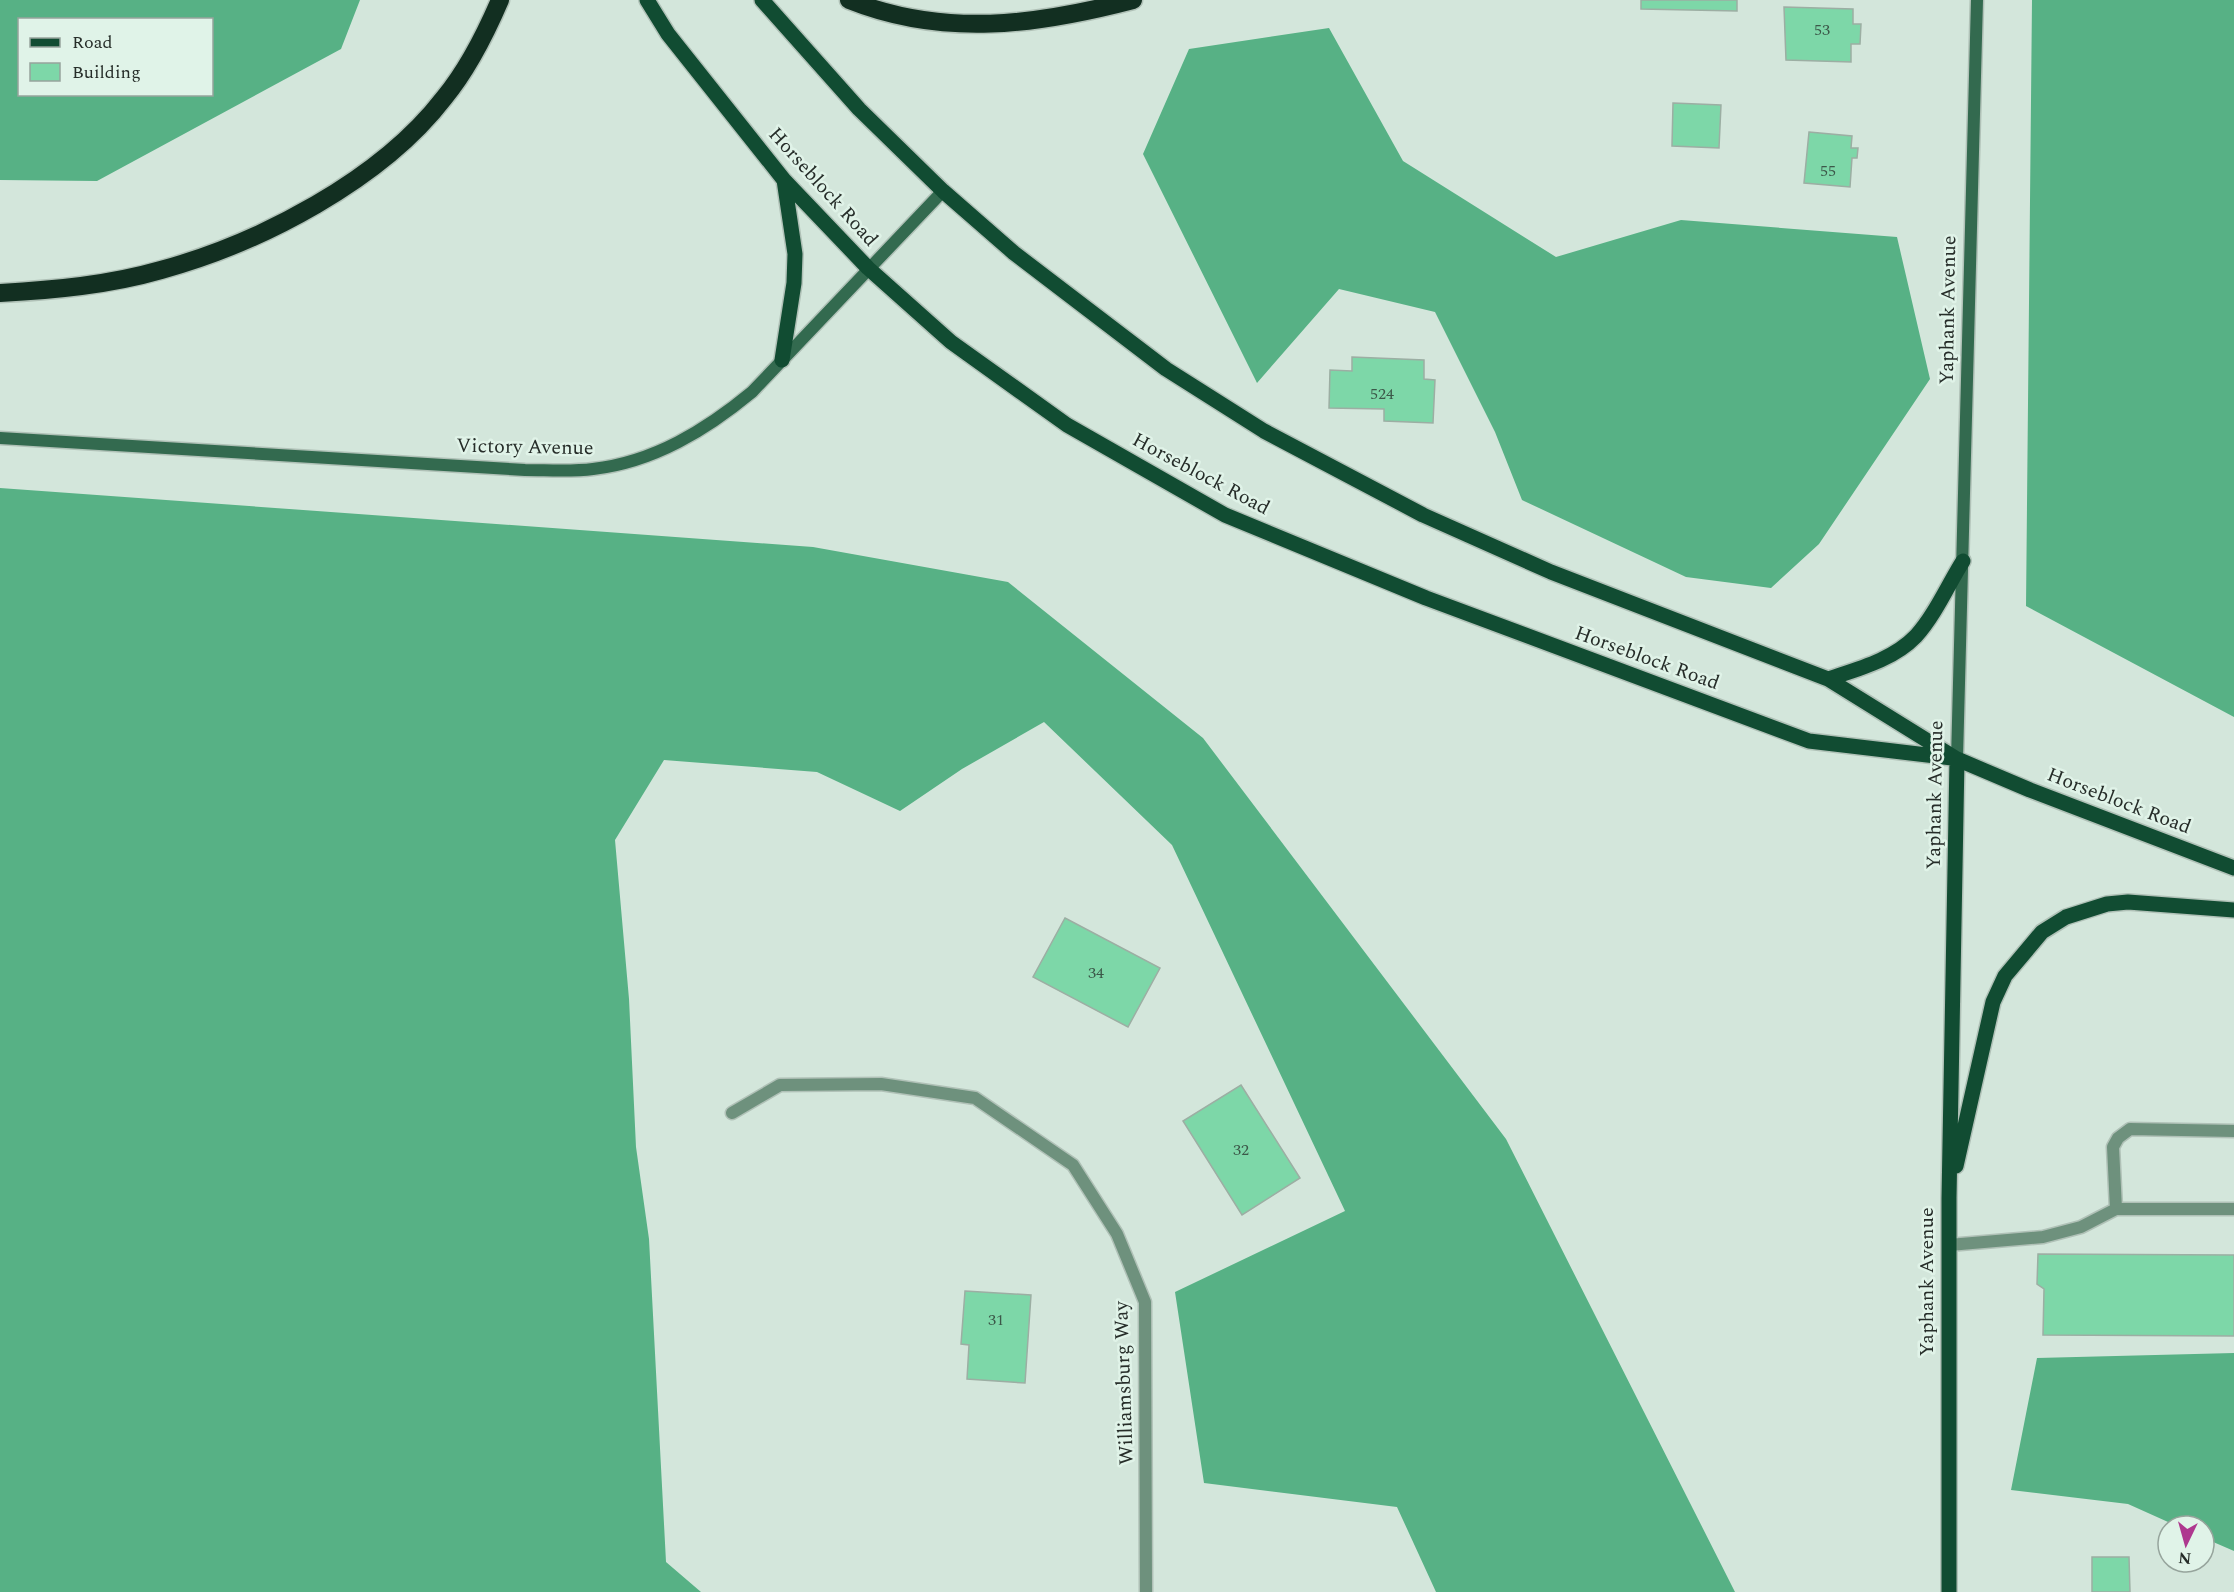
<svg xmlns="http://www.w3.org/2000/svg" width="2234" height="1592" viewBox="0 0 2234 1592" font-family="Spectral,serif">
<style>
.forest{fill:#57b185;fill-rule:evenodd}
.building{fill:#7dd7a8;stroke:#9caea3;stroke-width:1.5}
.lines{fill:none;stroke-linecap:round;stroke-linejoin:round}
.lane-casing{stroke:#b0c1b7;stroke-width:15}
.street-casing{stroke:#b0c1b7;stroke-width:15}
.secondary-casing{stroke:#b0c1b7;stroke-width:15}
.primary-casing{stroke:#b0c1b7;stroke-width:18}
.highway-casing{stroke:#b0c1b7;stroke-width:21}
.lane{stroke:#6e917d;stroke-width:12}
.street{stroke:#6e917d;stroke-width:12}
.secondary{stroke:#336a4f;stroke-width:12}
.primary{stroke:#114c32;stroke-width:15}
.highway{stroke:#122f21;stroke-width:18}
.labels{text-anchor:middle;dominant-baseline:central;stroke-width:5;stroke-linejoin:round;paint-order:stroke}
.number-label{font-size:16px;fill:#3c5849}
.street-label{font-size:20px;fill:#262d29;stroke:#e0f3e8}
</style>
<rect width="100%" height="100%" fill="#d3e6db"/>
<path class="forest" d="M0,0H360L341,49L97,181L0,180ZM20,20H212V94H20Z
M2032,0H2234V717L2026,606Z
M1329,28L1403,161L1556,257L1681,220L1897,237L1930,379L1819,544L1771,588L1686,577L1522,500L1495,432L1435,312L1339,289L1257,383L1143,154L1189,49Z
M0,488L813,547L1008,582L1203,738L1506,1139L1735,1592H1436L1397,1507L1204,1483L1175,1292L1345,1211L1172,845L1044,722L962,769L900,811L817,772L664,760L615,840L629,999L636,1147L649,1239L666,1562L701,1592H0Z
M2234,1353V1551L2204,1538V1526H2177L2128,1504L2011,1490L2037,1358Z"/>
<path class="building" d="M1641,0H1737V11L1641,9Z
M1784,7L1853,9V24H1861L1860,44H1851V62L1786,60Z
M1673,103L1721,105L1719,148L1672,146Z
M1809,132L1852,136L1851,148H1858L1857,158H1852L1850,187L1804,183Z
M1352,357L1424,360V379L1435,380L1433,423L1384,421V409L1329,408L1330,370L1352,371Z
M1065,918L1160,968L1128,1027L1033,977Z
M1241,1085L1300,1178L1242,1215L1183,1121Z
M2038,1254L2234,1255V1336L2043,1335L2044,1289L2037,1284Z
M965,1291L1031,1295L1025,1383L967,1379L969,1345L961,1344Z
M2092,1557H2129L2130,1592H2092Z"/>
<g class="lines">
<defs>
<path id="lane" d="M2116,1209L2113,1147L2118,1138L2130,1129L2234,1131
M1949,1245L2043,1237L2081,1227L2116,1209H2234"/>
<path id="street" d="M732,1113L780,1085L881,1084L975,1098L1073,1165L1117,1234L1145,1302L1146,1592"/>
<path id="secondary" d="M0,438L525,470C547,470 571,472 593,469C654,462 706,430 752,392L943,191
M1957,759L1977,0"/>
<path id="primary" d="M647,0L668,34L784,180L868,268L951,342L1067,425L1225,515L1426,598L1809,741L1952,758
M762,0L859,109L943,191L1014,253L1166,369L1264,431L1423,515L1551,572L1828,679L1957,759L2030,790L2234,868
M782,360L794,283L795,254L784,180
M1828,679C1858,669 1893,660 1916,636C1935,615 1948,585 1963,561
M1956,1166L1993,1002L2005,976L2042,932L2066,917L2107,904L2128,902L2234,910
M1949,1592V1198L1957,759"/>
<path id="highway" d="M849,0C944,38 1037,25 1133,0
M0,293C54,290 109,285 161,270C260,243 381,180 444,98C468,69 485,35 500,0"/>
</defs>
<use href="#lane" class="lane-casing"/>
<use href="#street" class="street-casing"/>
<use href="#secondary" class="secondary-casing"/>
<use href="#primary" class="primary-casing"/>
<use href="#highway" class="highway-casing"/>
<use href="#lane" class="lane"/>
<use href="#street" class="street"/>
<use href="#secondary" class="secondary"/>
<use href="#primary" class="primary"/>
<use href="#highway" class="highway"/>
</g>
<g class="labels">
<g class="number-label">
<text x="1822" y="30">53</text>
<text x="1828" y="171">55</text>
<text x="1382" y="394">524</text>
<text x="1096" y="973">34</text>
<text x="1241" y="1150">32</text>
<text x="996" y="1320">31</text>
</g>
<g class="street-label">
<text transform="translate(823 187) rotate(48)">Horseblock Road</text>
<text transform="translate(1948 310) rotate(-89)">Yaphank Avenue</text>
<text transform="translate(525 447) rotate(1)">Victory Avenue</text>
<text transform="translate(1201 474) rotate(28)">Horseblock Road</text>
<text transform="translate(1647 658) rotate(20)">Horseblock Road</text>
<text transform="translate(1935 795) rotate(-89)">Yaphank Avenue</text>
<text transform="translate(2119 801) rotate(21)">Horseblock Road</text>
<text transform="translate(1927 1282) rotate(-90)">Yaphank Avenue</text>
<text transform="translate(1124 1383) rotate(-92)">Williamsburg Way</text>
</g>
</g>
<rect x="18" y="18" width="195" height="78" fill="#e0f3e8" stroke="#96a49c" stroke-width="1.5"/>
<rect x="30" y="38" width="30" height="9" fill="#114c32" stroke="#96a49c" stroke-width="1.5"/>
<text x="72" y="48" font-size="18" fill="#262d29">Road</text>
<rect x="30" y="63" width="30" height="18" fill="#7dd7a8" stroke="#96a49c" stroke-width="1.5"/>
<text x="72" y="78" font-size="18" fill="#262d29">Building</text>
<g transform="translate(2186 1544) rotate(185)"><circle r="28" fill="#e0f3e8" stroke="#96a49c" stroke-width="1.5"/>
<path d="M0-4.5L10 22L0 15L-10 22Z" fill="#ae388f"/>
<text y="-9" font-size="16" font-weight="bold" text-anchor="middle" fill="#262d29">N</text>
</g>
</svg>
